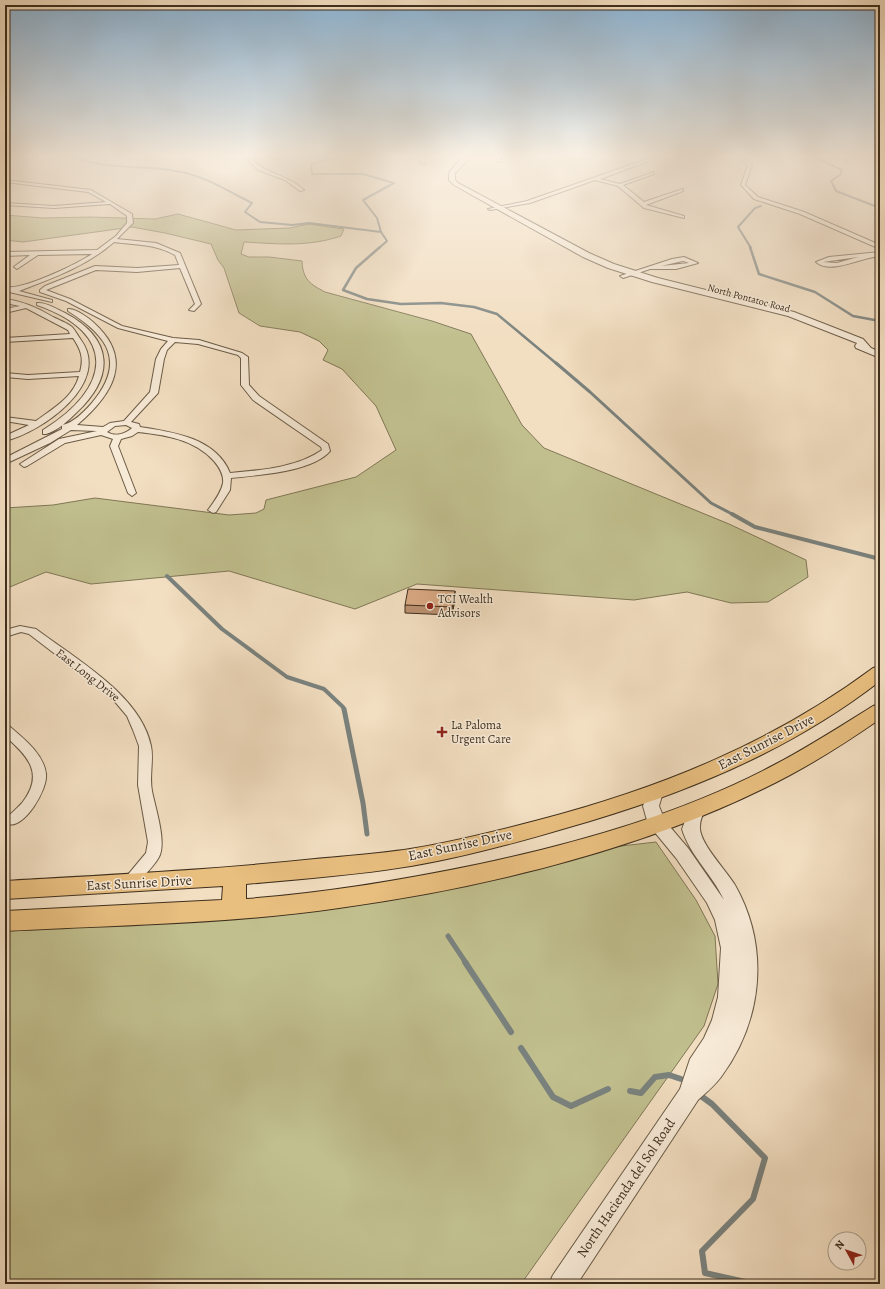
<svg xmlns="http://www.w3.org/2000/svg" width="885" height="1289" viewBox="0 0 885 1289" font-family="Alegreya,serif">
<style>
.green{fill:#c1bf8e;stroke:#807756}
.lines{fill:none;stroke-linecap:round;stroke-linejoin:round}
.stream-far5{stroke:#7a827e;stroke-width:2}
.stream-far4{stroke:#7a827e;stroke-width:2.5}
.stream-far3{stroke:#7a827e;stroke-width:3}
.stream-far2{stroke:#7a827e;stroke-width:4}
.stream-far1{stroke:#7a827e;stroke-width:5}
.stream{stroke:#7a827e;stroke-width:6}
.minor-casing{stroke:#6b5b46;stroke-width:2}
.tertiary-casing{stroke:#6b5b46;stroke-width:2}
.primary-casing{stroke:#3e2f1d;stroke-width:2}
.minor{fill:#f7ead7;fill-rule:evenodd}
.tertiary{fill:#f7ead7;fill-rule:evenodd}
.primary{fill:#e9bf80;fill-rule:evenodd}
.wall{fill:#ba9070;stroke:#3e2f1d}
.shaded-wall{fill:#97765b;stroke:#3e2f1d}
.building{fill:#d8a882;stroke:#3e2f1d}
.poi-dot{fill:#8f2418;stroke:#f7ead7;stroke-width:1.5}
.labels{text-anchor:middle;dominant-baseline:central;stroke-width:3;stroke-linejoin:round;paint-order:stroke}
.far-street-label{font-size:10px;fill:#3e2f1d;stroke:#f7ead7}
.poi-label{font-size:12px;fill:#3e2f1d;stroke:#f7ead7;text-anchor:start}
.street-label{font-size:12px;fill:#3e2f1d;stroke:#f7ead7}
.near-street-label{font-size:14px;fill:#3e2f1d;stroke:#f7ead7}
</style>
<rect width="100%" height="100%" fill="#f2dec1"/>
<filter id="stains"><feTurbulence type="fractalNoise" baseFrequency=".005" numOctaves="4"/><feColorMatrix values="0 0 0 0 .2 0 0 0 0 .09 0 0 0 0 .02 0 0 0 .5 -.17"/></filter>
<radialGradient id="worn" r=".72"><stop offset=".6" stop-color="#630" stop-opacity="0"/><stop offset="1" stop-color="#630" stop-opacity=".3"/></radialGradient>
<path class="green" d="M178,214L236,230L290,228L309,224L344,229L341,236C309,247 278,244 244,242L241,254L249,257H269L302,261C303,280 310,284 325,292L432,321L471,334L522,425L544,448L729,524L806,560L808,577L768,602L731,603L687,592L634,600L417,584L355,609L229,571L91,584L46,572L5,589V508L53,505L95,498L229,515L256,513L264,509L266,500L356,477L396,450L376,406L342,369L323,360L328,350L319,341L300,332L260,326L239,313L224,268L218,260L211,244L165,233L132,227L23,242L5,240V215L43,218L90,217L155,219Z
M656,842L696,900L715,936L718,984L704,1026L521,1284H5V921L234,909L569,852Z"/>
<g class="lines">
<path class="stream-far5" d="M74,157C107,170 142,165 176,171C203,175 228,191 252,203L245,212L260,222L292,225L309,223L381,232L387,241L379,248
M339,157L311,164L312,174H363L394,183
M814,157L842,170L840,175L831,181L836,191L880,208
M381,232L377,218L363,200L394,183
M751,248L738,227L755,208L761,206"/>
<path class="stream-far4" d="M380,247L356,268L343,290L367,299L401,304L441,303L474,307L497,314L557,364
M750,247L759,274L815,292L853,316L880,321"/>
<path class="stream-far3" d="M556,363L590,392L711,503L734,515"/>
<path class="stream-far2" d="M732,514L755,527L880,559
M167,576L222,629L287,677L324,689L343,707L344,710"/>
<path class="stream-far1" d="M344,709L363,803L367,834
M448,936L466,963"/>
<path class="stream" d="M465,962L511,1032
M521,1048L553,1097L571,1106L608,1089
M630,1091L641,1093L655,1077L669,1075L681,1079
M701,1096L712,1104L765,1158L753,1199L702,1251L705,1273L754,1284"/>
<defs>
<path id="minor" d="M252,157H256L253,161C268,174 289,176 304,190L300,191L285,180L258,170L249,161Z
M421,157H425V164L421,163Z
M496,157H500L502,162H498Z
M653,157H660L600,179L620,184L654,172V174L623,185L644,202L683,189V191L646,205L684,216V218L644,208L618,186L595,180L530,203L490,210L488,209L527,201Z
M737,157H742L752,165L745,185L758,197L804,212L880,245V249L800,214L754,199L741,185L748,165Z
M849,157H855L845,161Z
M5,180L91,190L132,214L133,223L117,239L156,243L180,253L201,304L194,311L189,310L195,304L180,268L137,272L96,270L46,290L70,299L122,326L173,338L199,340L242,353L248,357L249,385L259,396L328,444L330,451C312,472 258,475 231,478L230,490L216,512L213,513L208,510C214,502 221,493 223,483C224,474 219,467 214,461C194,439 165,435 138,432L132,436L121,439L118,446L136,493L132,496L128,493L110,446L113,439L101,435L65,443L27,466L24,467L20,464L59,439L97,431L71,430L50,443L5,464V458L62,429V425C73,423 83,413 91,404C127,362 108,336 68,311V309C75,308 89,318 94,323C135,360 112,395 77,425L103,427L110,423L124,421L150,392L156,359L161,349L168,341L118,328L66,301L40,292V290L45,286L95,266L137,268L179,265L175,255C156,244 136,245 114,242C87,266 53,278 19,291L52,300V302L5,291V287C22,291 77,264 92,254L38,255L17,269L14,267L15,266L30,255L5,256V252L97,250L116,236L127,223V216L110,204L54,208L5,205V203L54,206L106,202L88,192L5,182ZM175,342L198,344L238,355L241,358V385L253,400L321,447L322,450C296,468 261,470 230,473C216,438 173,432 140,427L139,424L131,422L158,393L164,359L167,350ZM126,425L132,428C125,434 116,437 107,432L115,426Z
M880,252V256C862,257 831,275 816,262L829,257ZM858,257L837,263L823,262Z
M684,257L698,263L676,269H650L623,278L620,276L672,259ZM683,261L689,263L661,266Z
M5,299C23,301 38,308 53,317C59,320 67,323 72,327C75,330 78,336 81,340C112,383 42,432 5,441V436L29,425L5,421V417L36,421C52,409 73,398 79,376L28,379L5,377V373L28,375L80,372C84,358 81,350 73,338L5,342V338L70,334L68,330L26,308L5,313V309L20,306L5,303Z
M37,303C46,302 57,309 65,313C114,339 115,377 76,413C68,421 57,431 46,434H43V430C110,389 120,334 37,305Z
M20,626L36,629C74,658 141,695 151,746C154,760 149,776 152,791C155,807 167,842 159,857C153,868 141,878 133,887L128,889L123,887L121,883L146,853L148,842L138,785L139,746L133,730L127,716L111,697L29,634L21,632L5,637V630Z
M5,725L9,726C23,738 44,754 46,774C48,789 24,830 7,824L5,821C9,814 17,809 22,803C45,774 28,756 5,736Z"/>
<path id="tertiary" d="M462,157H468L465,163L455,173V180L458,183L589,253L614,264L658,278L794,312L863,339L871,348L880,352V358L856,348L855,346L857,343L788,316L652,282L608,268L583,257L454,185L449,180V173Z
M655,786L661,788L663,792L659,806L665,821L688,848L724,900C713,875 690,856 682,829L691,805L697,803L703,805L705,809C703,814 700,820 700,826C698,842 727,871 735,885C770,947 763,1020 721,1077C715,1085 706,1093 698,1100L577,1284H549L553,1275L680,1089L690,1059L704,1038L712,1020L718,997L721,948L715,920L707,903L676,858L648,824L643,806L649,788Z"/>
<path id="primary" d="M880,666V681C787,753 679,796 566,828C515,843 464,857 411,866C357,875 301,879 246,884V899C325,893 403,880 480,864C582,842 684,813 776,764C810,746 841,726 873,706L880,704V719C851,739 822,758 790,775C658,846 487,888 339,908C229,924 116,925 5,931V911L222,900L223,886L5,899V881C108,875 212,870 315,859C346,856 378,854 410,849C453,842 497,831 539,820C661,788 772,743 873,668Z"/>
</defs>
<use href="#minor" class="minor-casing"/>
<use href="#tertiary" class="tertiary-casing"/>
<use href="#primary" class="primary-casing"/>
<use href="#minor" class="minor"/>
<use href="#tertiary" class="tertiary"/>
<use href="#primary" class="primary"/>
</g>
<path class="wall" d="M455,599L452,615L405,613V605Z"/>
<path class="shaded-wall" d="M455,591V599L452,615V607Z"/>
<path class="building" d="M408,589L455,591L452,607L405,605Z"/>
<linearGradient id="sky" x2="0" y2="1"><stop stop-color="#8cb6d8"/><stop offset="0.46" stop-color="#f9f0e3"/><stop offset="1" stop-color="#f9f0e3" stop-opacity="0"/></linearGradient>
<rect width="885" height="338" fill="url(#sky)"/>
<g class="poi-dot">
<circle cx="430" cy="606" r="4"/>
<path d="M440 726h4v4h4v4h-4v4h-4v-4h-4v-4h4z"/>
</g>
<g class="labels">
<g class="far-street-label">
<text transform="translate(749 298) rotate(15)">North Pontatoc Road</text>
</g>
<g class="poi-label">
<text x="438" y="599">TCI Wealth<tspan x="438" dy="14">Advisors</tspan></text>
<text x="451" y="725">La Paloma<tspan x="451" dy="14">Urgent Care</tspan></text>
</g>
<g class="street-label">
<text transform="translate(88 675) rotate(38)">East Long Drive</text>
</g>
<g class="near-street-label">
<text transform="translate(766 742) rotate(-27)">East Sunrise Drive</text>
<text transform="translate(460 845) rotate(-12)">East Sunrise Drive</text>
<text transform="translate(139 883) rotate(-3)">East Sunrise Drive</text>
<text transform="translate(626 1188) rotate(-56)">North Hacienda del Sol Road</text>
</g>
</g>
<rect width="885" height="1289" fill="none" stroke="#f2dec1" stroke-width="20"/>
<rect x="6" y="6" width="873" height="1277" fill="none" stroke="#3e2f1d" stroke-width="2"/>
<rect x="10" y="10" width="865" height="1269" fill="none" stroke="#3e2f1d"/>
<g transform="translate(847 1251) rotate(310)"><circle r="19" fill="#f7ead7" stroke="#ad9f8d"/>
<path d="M0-3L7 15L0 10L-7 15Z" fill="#8f2418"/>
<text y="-6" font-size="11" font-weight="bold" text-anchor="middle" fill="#3e2f1d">N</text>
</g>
<rect width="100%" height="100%" filter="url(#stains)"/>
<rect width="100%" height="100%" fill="url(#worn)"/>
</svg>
